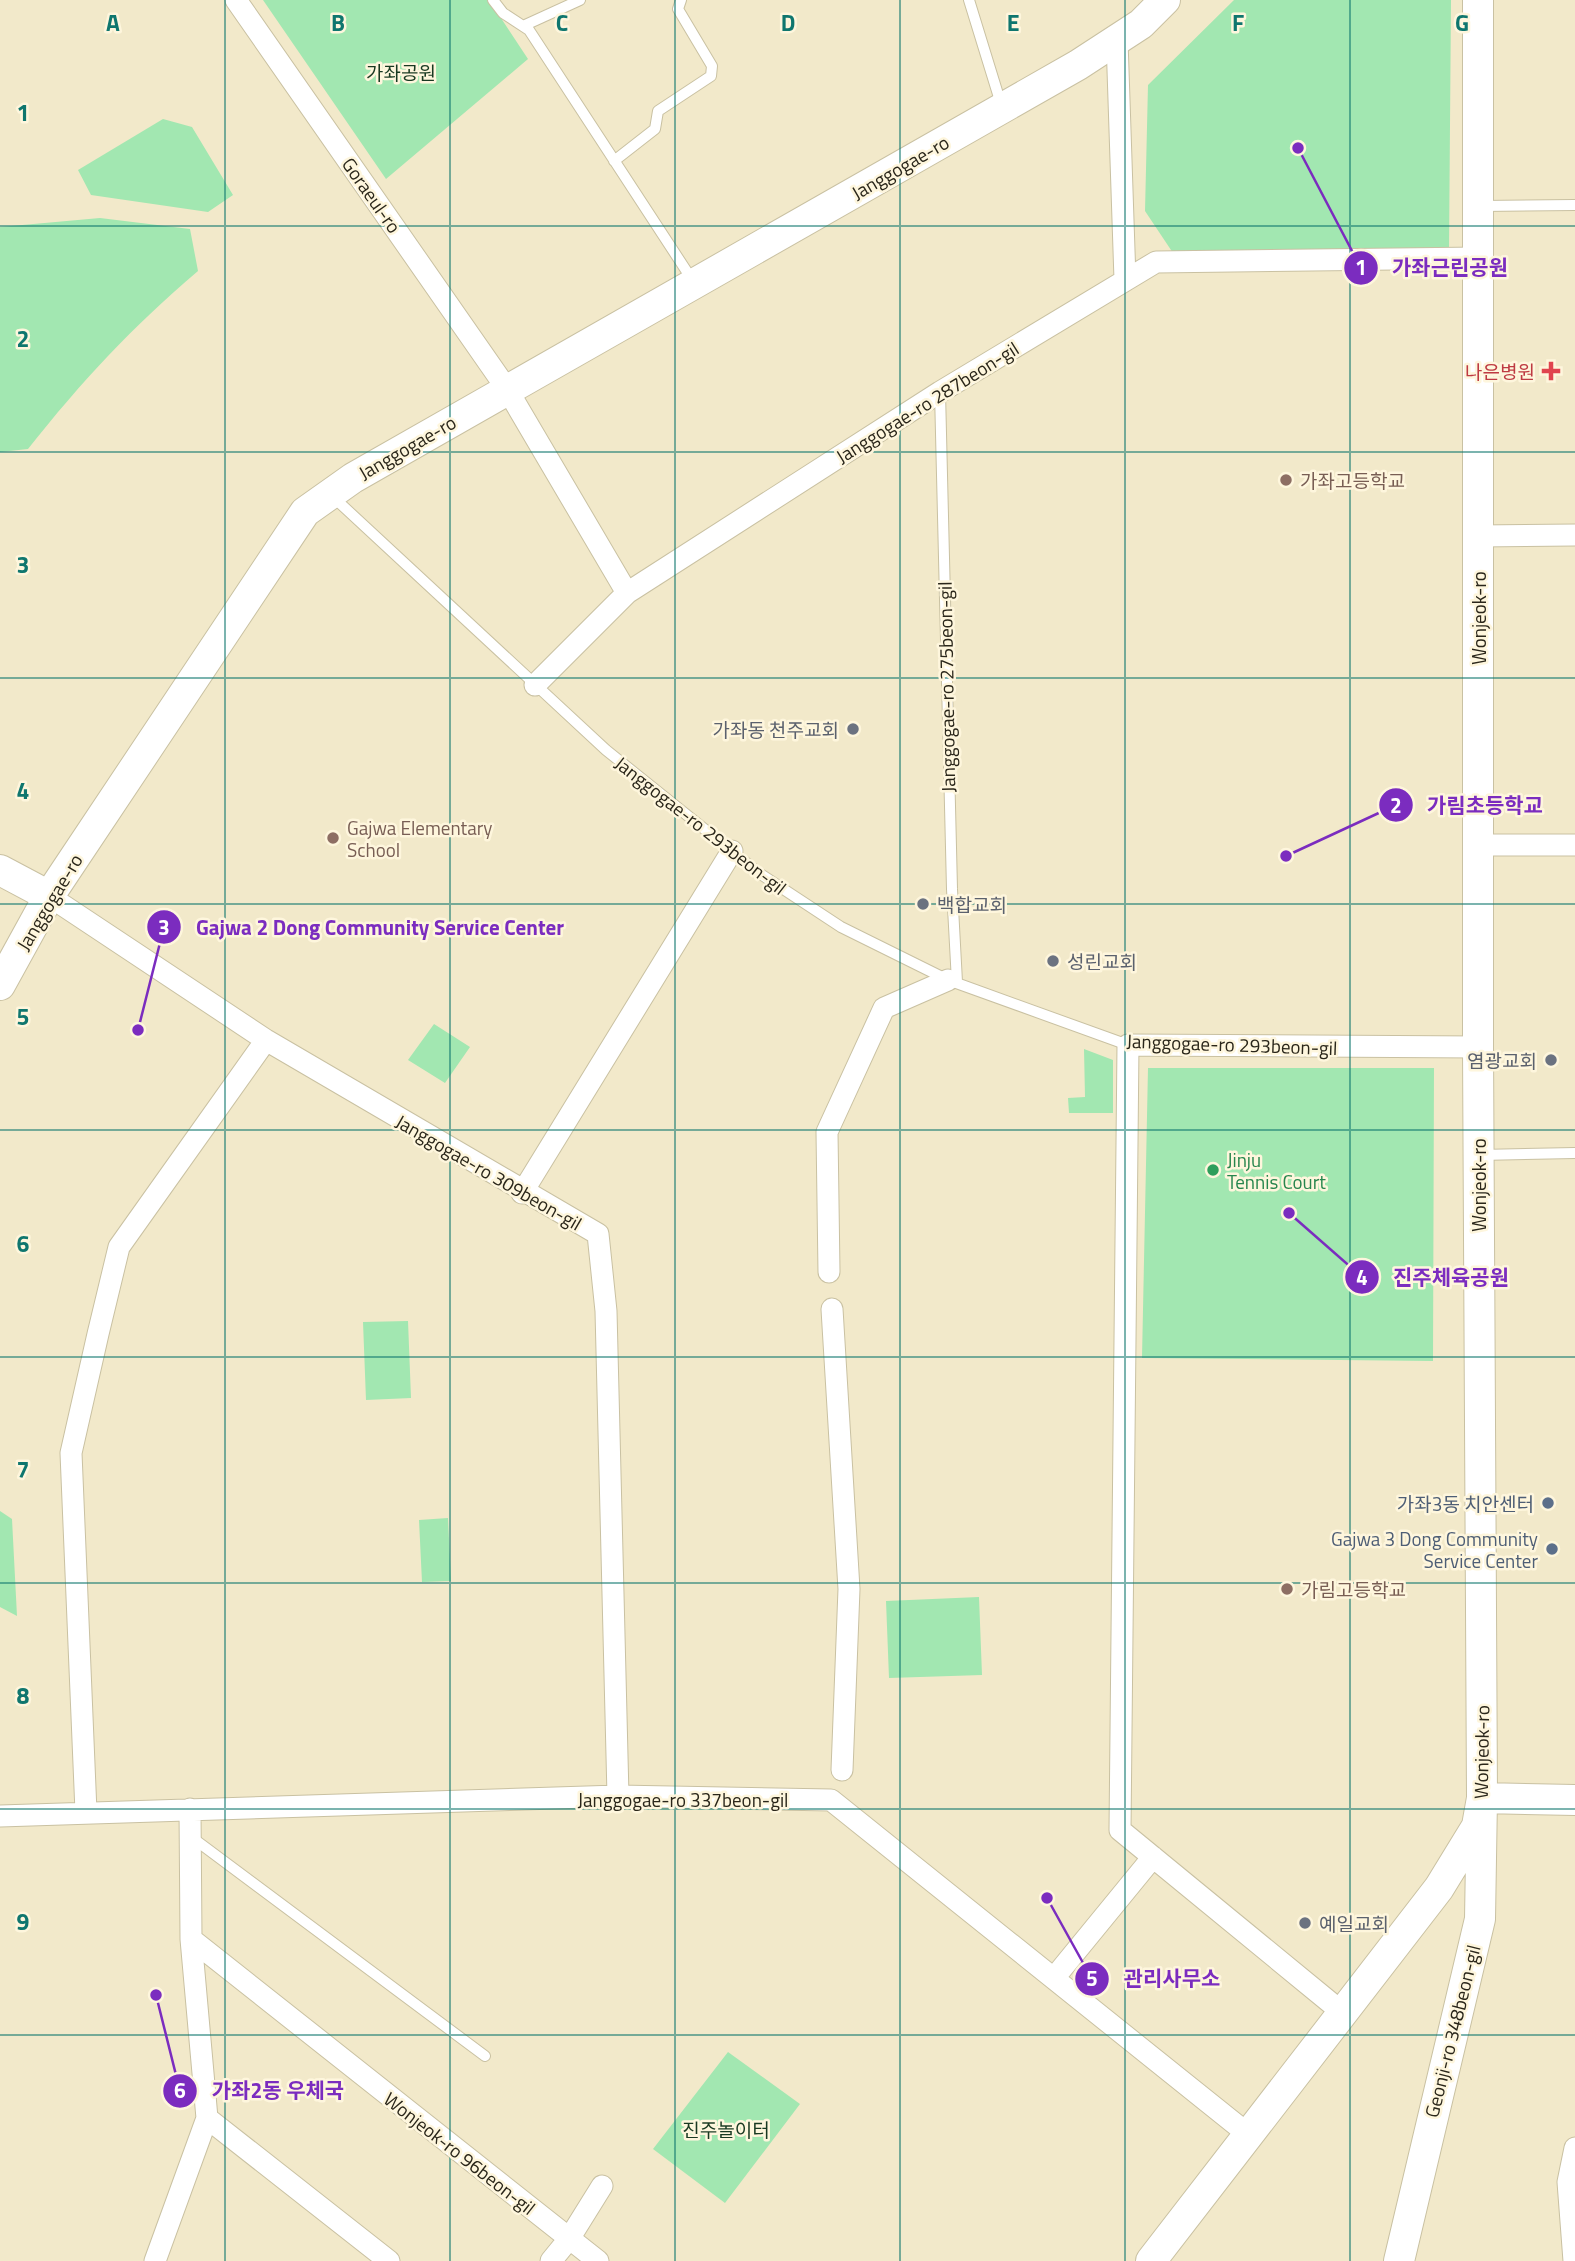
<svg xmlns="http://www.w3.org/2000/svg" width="1575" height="2261" viewBox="0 0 1575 2261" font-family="'Titillium Web','Noto Sans KR',sans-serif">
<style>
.green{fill:#a2e7b1}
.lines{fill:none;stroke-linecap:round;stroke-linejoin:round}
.lane-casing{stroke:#c9c1a2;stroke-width:12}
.street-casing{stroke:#c9c1a2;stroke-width:23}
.secondary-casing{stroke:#c9c1a2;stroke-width:32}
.lane{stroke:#fff;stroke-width:10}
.street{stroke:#fff;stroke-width:21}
.secondary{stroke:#fff;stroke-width:30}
.grid{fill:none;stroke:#0f766e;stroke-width:2;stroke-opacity:0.55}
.health-dot{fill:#e0444e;stroke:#fef6dd;stroke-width:2.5}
.education-dot{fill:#8d6e63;stroke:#fef6dd;stroke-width:2.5}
.worship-dot{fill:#6b7280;stroke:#fef6dd;stroke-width:2.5}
.leisure-dot{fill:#2e9e5b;stroke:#fef6dd;stroke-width:2.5}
.service-dot{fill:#5c6f8a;stroke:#fef6dd;stroke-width:2.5}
.labels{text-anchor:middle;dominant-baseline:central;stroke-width:5;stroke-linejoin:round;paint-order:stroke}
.park-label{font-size:19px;fill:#183921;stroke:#fef6dd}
.street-label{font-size:19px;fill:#2a261a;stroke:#fef6dd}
.health-label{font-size:19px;fill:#be3a42;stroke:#fef6dd;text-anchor:end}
.education-label{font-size:19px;fill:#785e54;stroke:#fef6dd;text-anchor:start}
.worship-label{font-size:19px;fill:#5b616d;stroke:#fef6dd;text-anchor:start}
.leisure-label{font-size:19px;fill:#27864d;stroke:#fef6dd;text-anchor:start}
.service-label{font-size:19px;fill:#4e5e75;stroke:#fef6dd;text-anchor:end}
.grid-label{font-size:23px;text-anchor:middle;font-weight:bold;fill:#0f766e;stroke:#fef6dd;stroke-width:5;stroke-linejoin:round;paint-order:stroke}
.leader{fill:none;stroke:#7b2cbf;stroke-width:2.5}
.callout-dot{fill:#7b2cbf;stroke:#fef6dd;stroke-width:2.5}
.mark-label{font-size:21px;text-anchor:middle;font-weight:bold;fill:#fff}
.callout-label{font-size:21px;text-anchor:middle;font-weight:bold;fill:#7b2cbf;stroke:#fef6dd;stroke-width:5;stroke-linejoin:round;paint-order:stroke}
</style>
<rect width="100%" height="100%" fill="#f2e9ca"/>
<path class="green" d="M263,0H489L528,59L386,179Z
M1234,0H1451L1449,250L1173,253L1145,211L1148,85Z
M163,119L192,127L233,195L208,212L91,195L78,170Z
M100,218L190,229L198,271C132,327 82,381 28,449L0,452V227Z
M434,1024L470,1047L445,1083L408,1060Z
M1084,1049L1113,1060V1113H1069L1068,1098L1085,1097Z
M1148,1068H1434L1433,1361L1142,1358Z
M408,1321L411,1398L366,1400L363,1322Z
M0,1511L12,1519L17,1616L0,1607Z
M448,1518L451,1581L422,1582L419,1520Z
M979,1597L982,1675L889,1678L886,1601Z
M728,2052L800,2104L725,2203L653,2149Z"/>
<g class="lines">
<defs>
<path id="lane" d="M493,0L503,13L529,30L693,281
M969,0L1001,104
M523,26L580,0
M614,161L655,129L658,111L711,76L712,66L678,9L681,0
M1481,206L1575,205
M940,392L952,889L957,982
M331,495L606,750L759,873L841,927L948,980L1128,1045
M1480,1155L1575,1153
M190,1836L485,2056"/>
<path id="street" d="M236,0L507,389L627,593
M1117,40L1125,280
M1478,536L1575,535
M535,685L627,593L940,392L1156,262L1479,258
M1478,845H1575
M49,896L266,1040L598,1234L606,1311L618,1796
M522,1193L732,851
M829,1272L827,1132L884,1008L948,980
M832,1309L849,1589L842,1770
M86,1812L71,1453L98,1334L119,1247L266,1040
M0,1816L618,1796L831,1800L1249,2135
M191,1939L598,2261
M1054,1978L1153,1857
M1343,2013L1120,1830L1128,1045L1478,1047
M207,2118L389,2261
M155,2261L207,2118L191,1939L190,1809
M551,2261L569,2239L602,2186
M1574,2261L1568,2182L1575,2148"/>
<path id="secondary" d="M0,870L49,896
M0,985L49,896L305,512L353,478L1078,65L1141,24L1165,0
M1151,2261L1439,1888L1477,1826L1482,1798L1478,1047V0
M1399,2261L1480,1919L1482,1798L1575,1800"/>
</defs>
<use href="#lane" class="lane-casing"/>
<use href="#street" class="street-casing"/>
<use href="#secondary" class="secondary-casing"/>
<use href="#lane" class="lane"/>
<use href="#street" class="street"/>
<use href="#secondary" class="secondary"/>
</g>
<path class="grid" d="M225,0V2261M450,0V2261M675,0V2261M900,0V2261M1125,0V2261M1350,0V2261M0,226H1575M0,452H1575M0,678H1575M0,904H1575M0,1130H1575M0,1357H1575M0,1583H1575M0,1809H1575M0,2035H1575"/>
<path class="health-dot" d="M1547.5 360.5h7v7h7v7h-7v7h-7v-7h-7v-7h7z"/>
<g class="education-dot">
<circle cx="1286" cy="480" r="7"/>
<circle cx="333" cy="838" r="7"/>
<circle cx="1287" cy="1589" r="7"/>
</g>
<g class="worship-dot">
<circle cx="853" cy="729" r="7"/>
<circle cx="923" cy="904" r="7"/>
<circle cx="1053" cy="961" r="7"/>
<circle cx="1551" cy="1060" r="7"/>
<circle cx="1305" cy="1923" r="7"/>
</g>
<circle class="leisure-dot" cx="1213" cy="1170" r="7"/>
<g class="service-dot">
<circle cx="1548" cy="1503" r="7"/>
<circle cx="1552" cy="1549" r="7"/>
</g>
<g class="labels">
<g class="park-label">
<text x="401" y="72">가좌공원</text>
<text x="726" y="2129">진주놀이터</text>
</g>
<g class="street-label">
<text transform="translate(900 167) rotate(-30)">Janggogae-ro</text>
<text transform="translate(372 195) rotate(55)">Goraeul-ro</text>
<text transform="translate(927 402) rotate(-32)">Janggogae-ro 287beon-gil</text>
<text transform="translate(407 447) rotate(-30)">Janggogae-ro</text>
<text transform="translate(1478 618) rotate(-90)">Wonjeok-ro</text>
<text transform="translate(946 687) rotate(-91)">Janggogae-ro 275beon-gil</text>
<text transform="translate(701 825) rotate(38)">Janggogae-ro 293beon-gil</text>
<text transform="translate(49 902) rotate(-59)">Janggogae-ro</text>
<text transform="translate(1232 1044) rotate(2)">Janggogae-ro 293beon-gil</text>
<text transform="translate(489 1172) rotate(30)">Janggogae-ro 309beon-gil</text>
<text transform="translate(1478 1185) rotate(-90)">Wonjeok-ro</text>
<text transform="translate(1481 1752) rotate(-89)">Wonjeok-ro</text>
<text x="683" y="1799">Janggogae-ro 337beon-gil</text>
<text transform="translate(1452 2031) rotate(-76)">Geonji-ro 348beon-gil</text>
<text transform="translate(460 2153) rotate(38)">Wonjeok-ro 96beon-gil</text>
</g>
<g class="health-label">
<text x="1535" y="371">나은병원</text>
</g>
<g class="education-label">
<text x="1300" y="480">가좌고등학교</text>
<text x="347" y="827">Gajwa Elementary<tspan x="347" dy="22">School</tspan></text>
<text x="1301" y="1589">가림고등학교</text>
</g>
<g class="worship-label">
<text x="839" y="729" text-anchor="end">가좌동 천주교회</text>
<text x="937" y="904">백합교회</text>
<text x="1067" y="961">성린교회</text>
<text x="1537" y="1060" text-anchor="end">염광교회</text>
<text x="1319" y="1923">예일교회</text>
</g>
<g class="leisure-label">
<text x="1227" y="1159">Jinju<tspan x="1227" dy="22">Tennis Court</tspan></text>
</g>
<g class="service-label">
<text x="1534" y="1503">가좌3동 치안센터</text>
<text x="1538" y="1538">Gajwa 3 Dong Community<tspan x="1538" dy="22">Service Center</tspan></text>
</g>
</g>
<g class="grid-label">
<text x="113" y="31">A</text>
<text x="338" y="31">B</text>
<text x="562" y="31">C</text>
<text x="788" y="31">D</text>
<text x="1013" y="31">E</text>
<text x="1238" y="31">F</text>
<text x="1462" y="31">G</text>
<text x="23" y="121">1</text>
<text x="23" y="347">2</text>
<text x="23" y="573">3</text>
<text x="23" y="799">4</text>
<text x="23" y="1025">5</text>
<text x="23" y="1252">6</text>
<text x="23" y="1478">7</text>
<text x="23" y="1704">8</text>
<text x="23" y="1930">9</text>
</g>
<path class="leader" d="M1298 148L1361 268M1286 856L1396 805M138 1030L164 927M1289 1213L1362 1277M1047 1898L1092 1979M156 1995L180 2091"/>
<g class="callout-dot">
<circle cx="1298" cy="148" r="7"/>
<circle cx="1286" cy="856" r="7"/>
<circle cx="138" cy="1030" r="7"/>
<circle cx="1289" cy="1213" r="7"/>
<circle cx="1047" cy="1898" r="7"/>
<circle cx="156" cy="1995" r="7"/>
<circle cx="1361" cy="268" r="18"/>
<circle cx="1396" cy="805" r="18"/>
<circle cx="164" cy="927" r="18"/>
<circle cx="1362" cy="1277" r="18"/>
<circle cx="1092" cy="1979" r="18"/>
<circle cx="180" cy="2091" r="18"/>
</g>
<g class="mark-label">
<text x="1361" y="275">1</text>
<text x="1396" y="813">2</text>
<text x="164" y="935">3</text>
<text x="1362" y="1285">4</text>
<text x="1092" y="1986">5</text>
<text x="180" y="2098">6</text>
</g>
<g class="callout-label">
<text x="1450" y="275">가좌근린공원</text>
<text x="1485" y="813">가림초등학교</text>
<text x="380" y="935">Gajwa 2 Dong Community Service Center</text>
<text x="1451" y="1285">진주체육공원</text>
<text x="1172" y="1986">관리사무소</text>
<text x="278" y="2098">가좌2동 우체국</text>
</g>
</svg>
